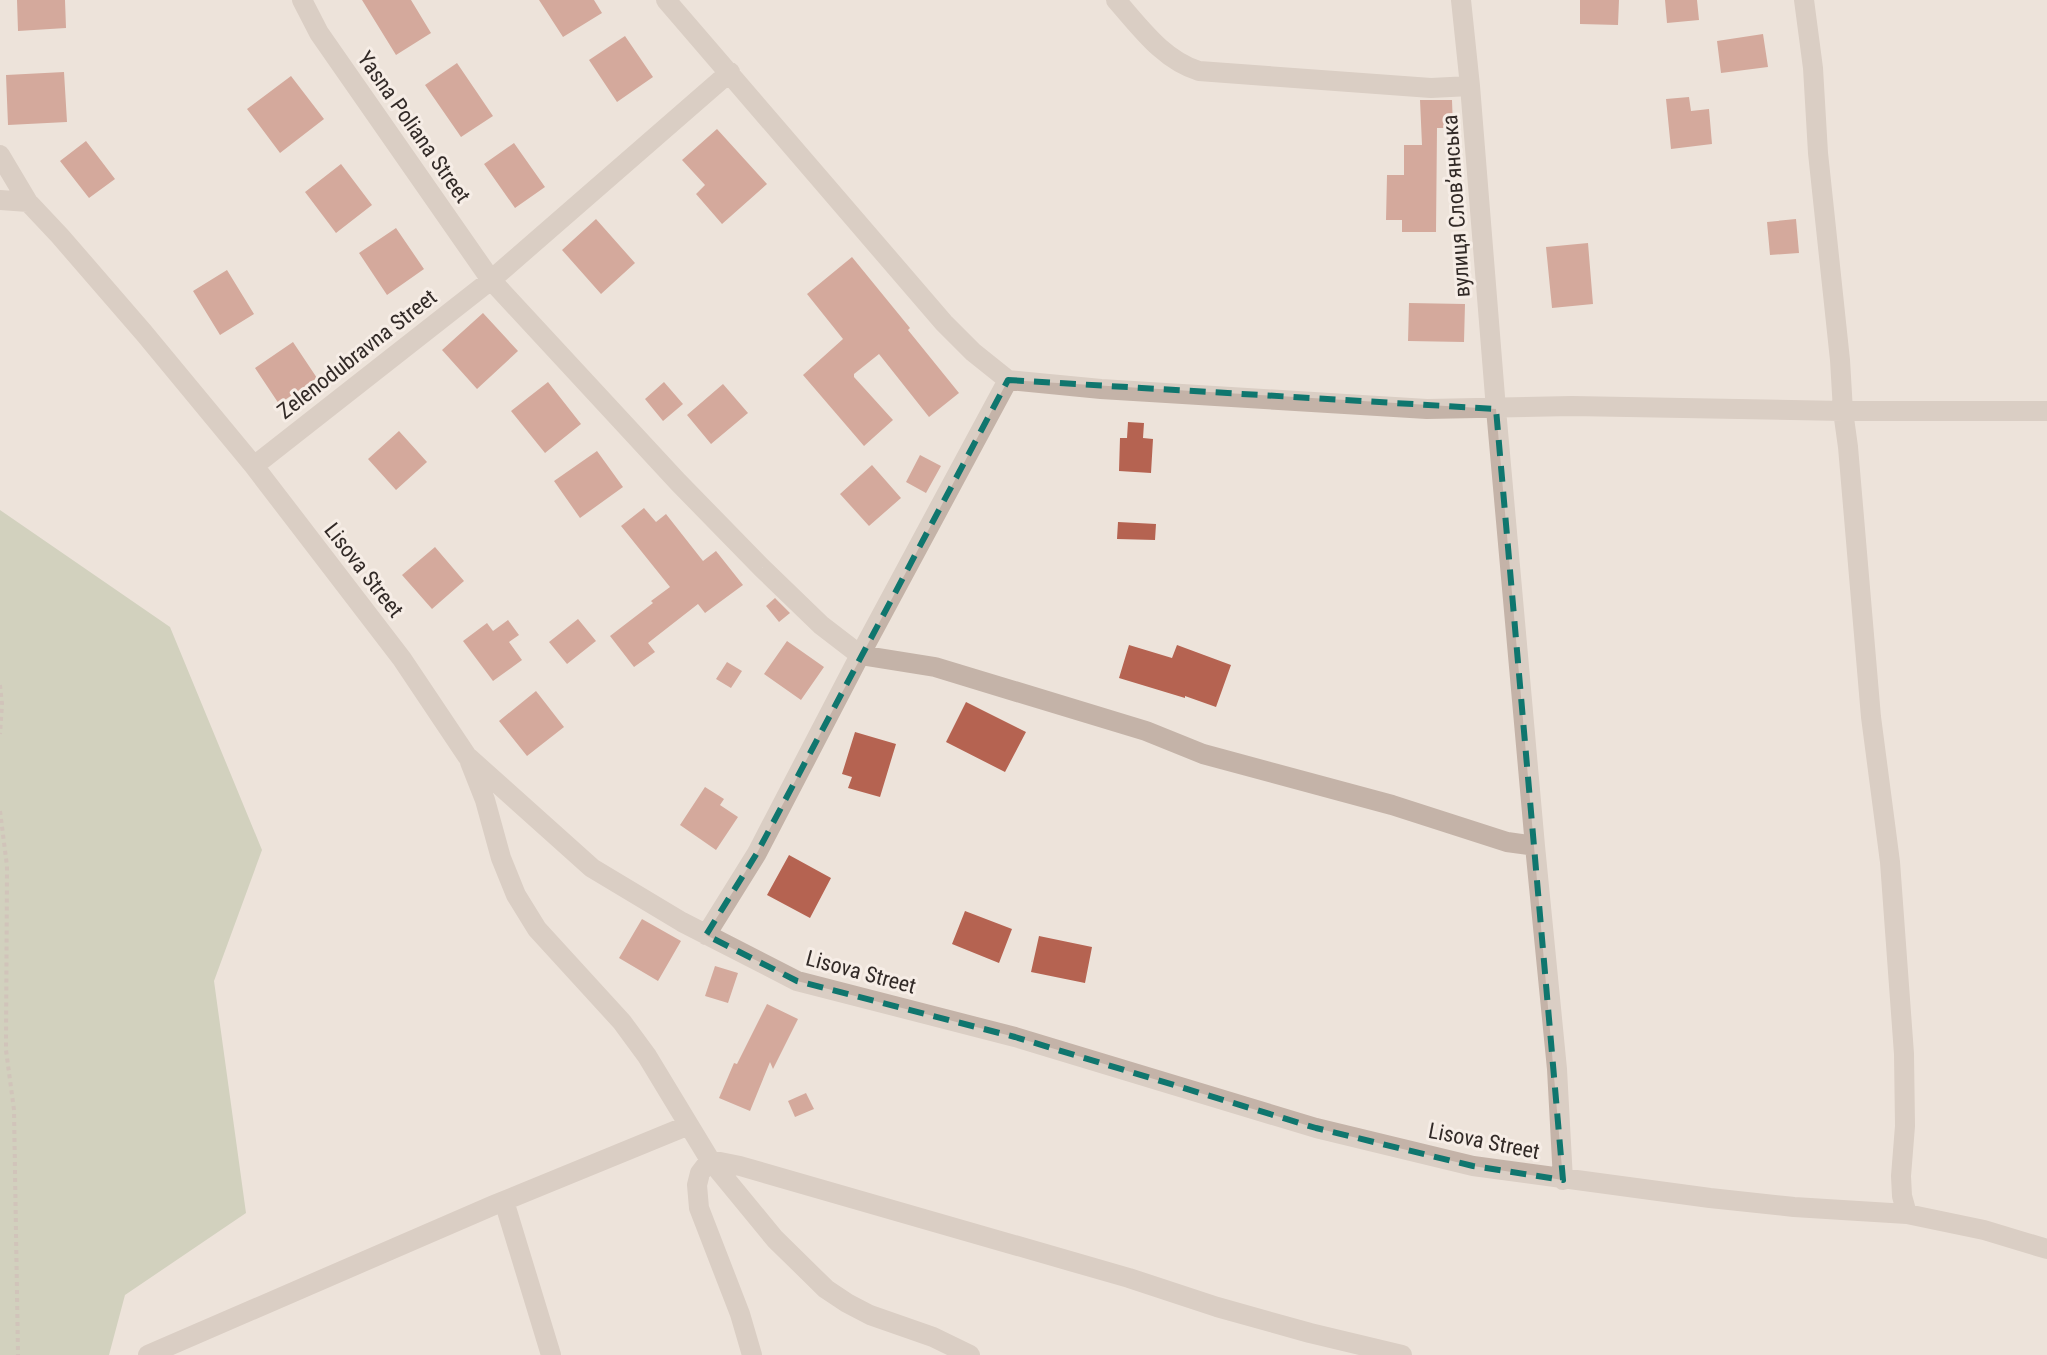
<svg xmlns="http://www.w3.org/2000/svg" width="2047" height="1355" viewBox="0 0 2047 1355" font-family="'Roboto Condensed',sans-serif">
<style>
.green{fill:#b2ba9c}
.building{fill:#b56351}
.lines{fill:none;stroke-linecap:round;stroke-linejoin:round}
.path{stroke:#af9d92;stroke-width:4;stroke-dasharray:4 4;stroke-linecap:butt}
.minor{stroke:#c4b3a8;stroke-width:20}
.marked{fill:none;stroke:#0f766e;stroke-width:6;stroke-dasharray:16 10;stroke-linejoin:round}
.labels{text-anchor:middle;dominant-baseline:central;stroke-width:6;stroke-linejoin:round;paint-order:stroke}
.street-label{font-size:22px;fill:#322a27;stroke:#f6ede6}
</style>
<rect width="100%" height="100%" fill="#ede3da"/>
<path class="green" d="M0,510L170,627L262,850L214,981L246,1213L125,1295L109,1355H0Z"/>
<path class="building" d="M17,0H65L66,28L18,31Z
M362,0H411L431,33L396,55Z
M539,0H594L602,13L563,37Z
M1580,0H1619L1618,25L1580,24Z
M1665,0H1697L1699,20L1667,23Z
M1763,34L1768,67L1721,73L1717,41Z
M625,36L653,77L617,102L589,60Z
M457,63L493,116L461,137L425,85Z
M64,72L67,122L8,125L6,75Z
M291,76L324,119L280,153L247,109Z
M1689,97L1691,111L1709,109L1712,144L1671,149L1666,99Z
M1420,100H1452L1453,128H1437L1436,232H1402V220H1386L1387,175H1404V145H1422Z
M717,129L767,184L722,224L696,194L705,185L682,160Z
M86,141L115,179L89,198L60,161Z
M514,143L545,187L515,208L484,164Z
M341,164L372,205L336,233L305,192Z
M596,219L635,263L601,294L562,250Z
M1796,219L1799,253L1770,255L1767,222Z
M396,228L424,269L387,295L359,253Z
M1588,243L1593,304L1552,308L1546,247Z
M852,257L910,328L908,330L959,393L929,417L879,354L854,374V377L893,420L864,446L803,375L843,339L807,294Z
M227,270L254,314L220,335L193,291Z
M1409,303L1465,304L1464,342L1408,341Z
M483,313L518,351L477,389L442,350Z
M293,342L317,378L279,404L255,368Z
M548,382L581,424L545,453L511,411Z
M664,382L683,404L663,421L645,399Z
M723,384L748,413L711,444L687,415Z
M1128,422L1144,423L1143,438L1153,439L1151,473L1119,471L1120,438H1127Z
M399,431L427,462L396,490L368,459Z
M597,451L623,487L580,518L554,481Z
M920,455L941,466L926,493L906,482Z
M872,465L901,498L869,526L840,494Z
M644,508L656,522L666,514L703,561L716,551L743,585L705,613L698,604L648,643L655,652L634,667L610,636L653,603L651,601L670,587L621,526Z
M1118,522L1156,524L1155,540L1117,539Z
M435,547L464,581L432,609L402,575Z
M775,598L790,613L779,622L766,606Z
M578,619L596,641L567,664L549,642Z
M508,620L519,635L509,642L522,660L493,681L463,641L487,623L493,631Z
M787,641L824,667L801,700L764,674Z
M1129,645L1172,658L1177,645L1231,665L1216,707L1185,696V698L1119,678Z
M727,662L742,671L731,688L716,679Z
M536,691L564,727L527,756L499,721Z
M966,702L1026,732L1005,772L946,742Z
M855,732L896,744L880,797L848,788L852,777L842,774Z
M705,787L724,799L720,805L738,817L716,850L680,825Z
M789,855L831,878L810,918L767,895Z
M965,911L1012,929L999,963L952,944Z
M642,919L681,941L658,981L619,958Z
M1039,936L1092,947L1085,983L1031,972Z
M715,966L738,973L728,1003L705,996Z
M767,1004L798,1019L773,1069L770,1062L750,1111L719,1098L734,1063L737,1064Z
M806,1093L814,1109L795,1117L788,1101Z"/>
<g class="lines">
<path class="path" d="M0,685L2,704L0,734
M0,811L7,866L6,1050L14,1110L18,1355"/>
<path class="minor" d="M302,0L319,33L491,280L678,482L762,568L821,625L860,655L935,667L1146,731L1203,754L1392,805L1507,842L1535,846L1557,1069L1563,1180
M666,0L944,323L973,352L1008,380L1101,389L1427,409L1572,406L1843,411H2047
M1116,0C1140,27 1163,60 1199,71L1431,88L1470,86
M1461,0L1470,86L1496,409L1535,846
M1804,0L1813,68L1818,153L1840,360L1843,411L1848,447L1871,717L1890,862L1904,1054L1905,1126L1901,1176L1902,1196L1907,1214
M0,155L28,202L60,236L144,333L254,466L402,659L467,756L592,868L682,922L797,981L1015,1037L1316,1128L1473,1166L1710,1198L1794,1207L1907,1214L1984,1230L2047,1249
M0,200L28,202
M254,466L491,280L730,72
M470,762L485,800L501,858L516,895L537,929L622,1022L647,1056L710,1160L775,1239L826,1289L847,1303L870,1315L933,1337L970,1355
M706,935L757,853L860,655L1008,380
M504,1201L551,1355
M148,1355L494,1205L689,1125
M752,1355L740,1314L699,1208L697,1185L700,1173L710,1160L740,1166L1129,1278L1217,1307L1310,1333L1402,1355"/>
</g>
<path d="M0 0H2047V1355H0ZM1008,380L1496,409L1563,1180L1473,1166L1316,1128L1015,1037L797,981L706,935L757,853Z" fill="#ede3da" fill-opacity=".55" fill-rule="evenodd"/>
<path class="marked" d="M1008,380L1496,409L1563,1180L1473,1166L1316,1128L1015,1037L797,981L706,935L757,853Z"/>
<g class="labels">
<g class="street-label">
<text transform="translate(414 127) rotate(55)">Yasna Poliana Street</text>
<text transform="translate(1456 206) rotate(-94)">вулиця Словʼянська</text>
<text transform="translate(357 354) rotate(-38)">Zelenodubravna Street</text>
<text transform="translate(364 570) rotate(52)">Lisova Street</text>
<text transform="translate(861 972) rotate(15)">Lisova Street</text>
<text transform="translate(1484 1141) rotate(11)">Lisova Street</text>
</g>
</g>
</svg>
